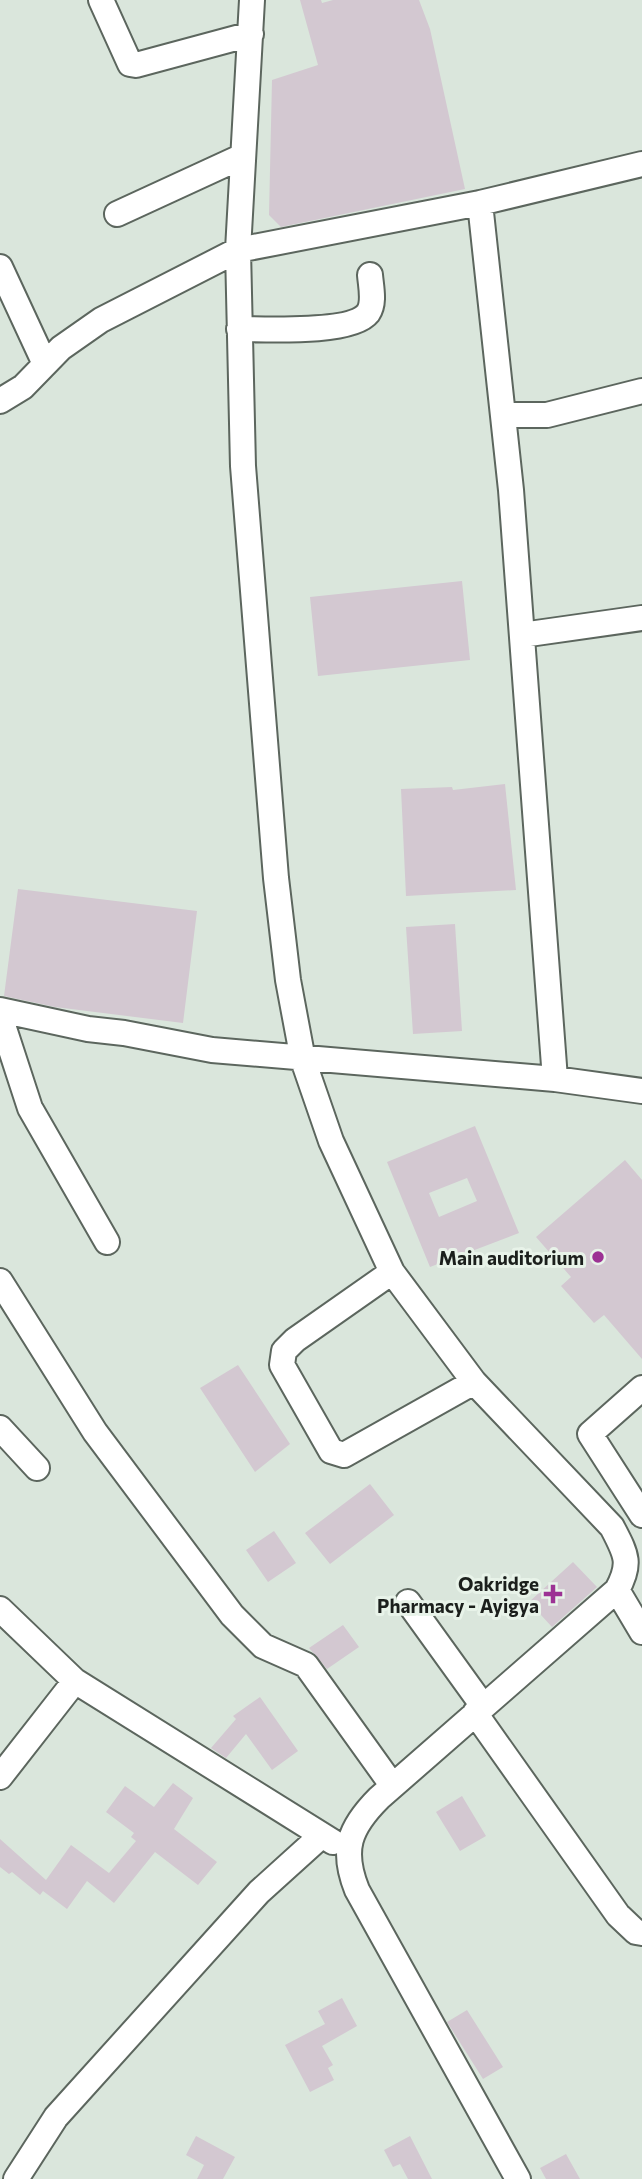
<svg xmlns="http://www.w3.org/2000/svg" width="642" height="2179" viewBox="0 0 642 2179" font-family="Commissioner,sans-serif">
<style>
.building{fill:#d3c8d1;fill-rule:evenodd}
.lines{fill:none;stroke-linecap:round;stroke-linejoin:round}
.minor-casing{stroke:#5c665e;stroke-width:28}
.minor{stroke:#fff;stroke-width:24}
.poi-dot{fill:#9c3294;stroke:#e8f3e9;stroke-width:2.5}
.labels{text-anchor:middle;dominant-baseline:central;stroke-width:6;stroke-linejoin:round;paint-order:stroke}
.poi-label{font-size:19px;font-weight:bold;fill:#1b1f1c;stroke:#e8f3e9;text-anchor:end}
</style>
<rect width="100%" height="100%" fill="#dae6dc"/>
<path class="building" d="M300,0H321L322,3L333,0H419L430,29L465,189L281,227L269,215L272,80L318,65Z
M462,581L470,660L318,676L310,597Z
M505,784L516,890L406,896L401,789L452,787L453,790Z
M18,889L197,911L183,1023L55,1007L4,996Z
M455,924L462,1031L413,1034L406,927Z
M475,1126L519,1233L430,1267L387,1162ZM467,1178L477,1201L439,1217L429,1193Z
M625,1160L642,1180V1359L604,1315L594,1323L561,1286L571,1277L536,1237Z
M238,1365L290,1444L255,1472L200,1388Z
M370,1484L394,1515L330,1564L305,1533Z
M274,1531L296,1563L268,1582L246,1550Z
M573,1562L597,1587L552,1627L529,1602Z
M343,1625L359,1647L327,1669L309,1648Z
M260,1697L298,1751L272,1770L246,1734L226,1758L211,1748L236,1719L233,1716Z
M173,1783L193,1798L174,1829L217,1862L198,1885L155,1852L114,1903L87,1881L67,1909L43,1891L40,1895L12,1872L9,1874L0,1867V1839L46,1880L71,1845L109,1873L136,1841L131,1837L134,1833L106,1812L125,1786L154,1807Z
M462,1796L486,1836L460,1851L436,1812Z
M342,1998L357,2026L322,2046L333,2065L328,2068L334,2080L310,2092L285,2045L325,2024L318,2011Z
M467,2010L503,2067L483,2079L447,2022Z
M196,2136L235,2157L223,2179H197L204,2165L186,2155Z
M410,2136L432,2179H408L400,2164L393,2167L384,2150Z
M566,2154L580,2179H546L540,2168Z"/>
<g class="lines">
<defs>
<path id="minor" d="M101,0L130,64L136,65L251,34
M252,0L238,250L243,466L276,878L288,980L303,1060L331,1141L392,1272L474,1382L612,1527C626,1554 632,1563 617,1590L379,1798C349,1828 341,1850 357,1890L518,2179
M480,203L511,490L555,1079
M117,214L243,156
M0,267L45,364
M239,329C265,329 352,334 368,313C375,303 371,287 370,275
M0,401L23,387L61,348L101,320L238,250L480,203L642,164
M504,415H547L642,391
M522,635L642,618
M0,1010L88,1029L124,1033L212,1050L555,1079L642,1091
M0,1016L30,1108L107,1242
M392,1272L295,1340L284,1351L282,1365L331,1451L344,1455L474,1382
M0,1281L95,1432L232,1615L263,1646L306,1665L392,1785
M642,1388L590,1434L642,1515
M0,1428L37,1468
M617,1590L642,1632
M408,1602L483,1706
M0,1609L75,1681L333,1842
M475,1713L618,1915L636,1932L642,1933
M0,1777L75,1681
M16,2179L56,2117L259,1892L321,1836"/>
</defs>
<use href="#minor" class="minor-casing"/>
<use href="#minor" class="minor"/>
</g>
<g class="poi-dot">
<circle cx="598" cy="1257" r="7"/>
<path d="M549.5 1583.5h7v7h7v7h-7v7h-7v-7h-7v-7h7z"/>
</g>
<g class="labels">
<g class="poi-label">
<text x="584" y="1257">Main auditorium</text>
<text x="539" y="1583">Oakridge<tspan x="539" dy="22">Pharmacy - Ayigya</tspan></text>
</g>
</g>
</svg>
